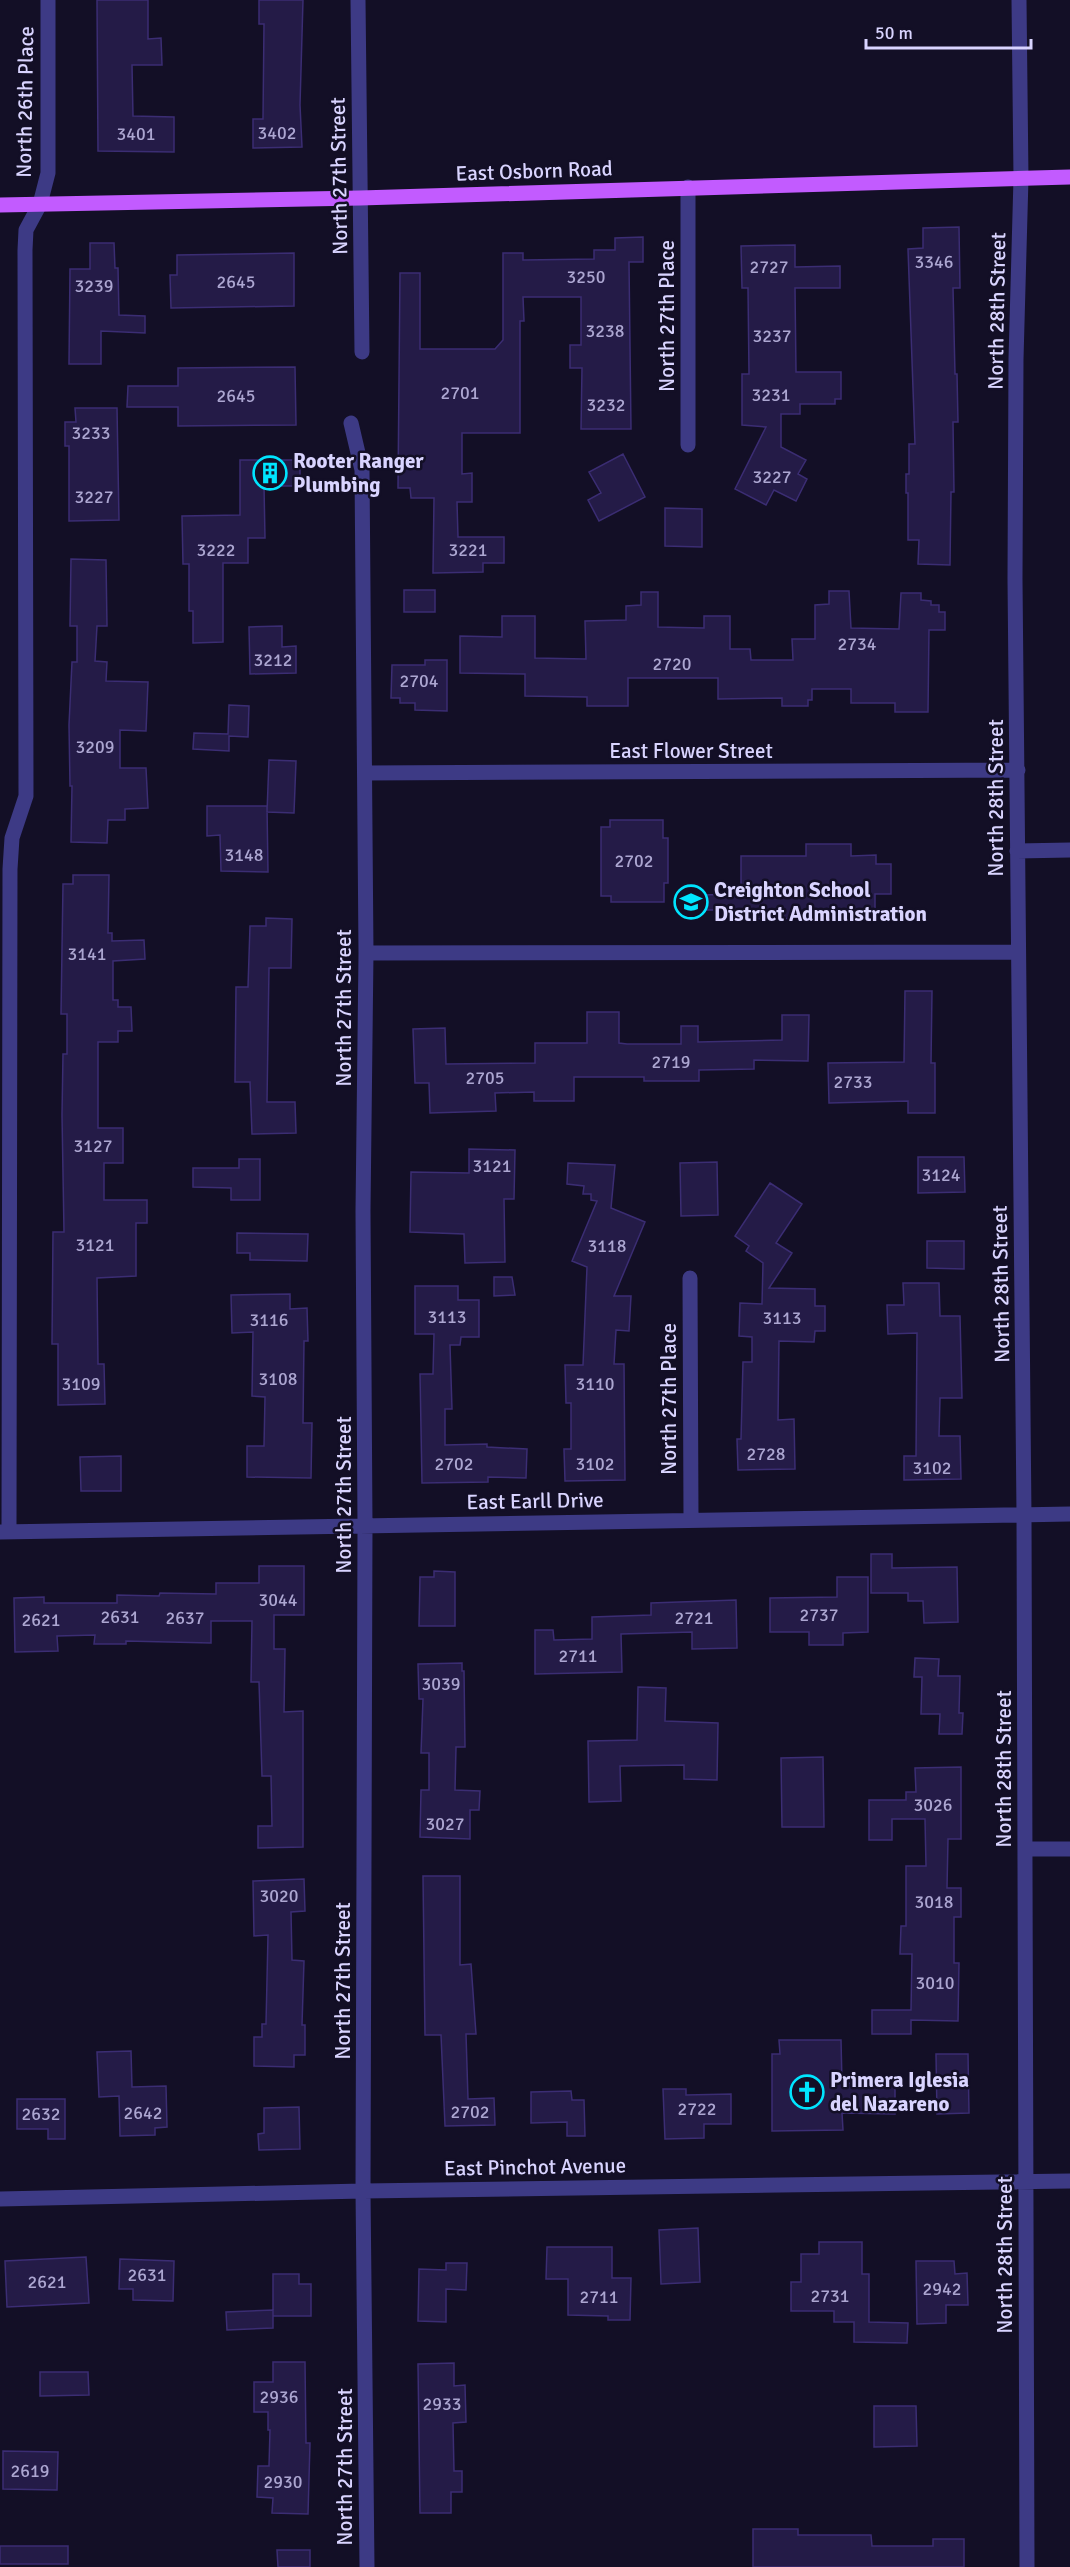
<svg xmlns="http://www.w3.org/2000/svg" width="1070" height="2567" viewBox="0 0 1070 2567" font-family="Signika,sans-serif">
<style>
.building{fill:#241b47;stroke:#3b2d73;stroke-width:1.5}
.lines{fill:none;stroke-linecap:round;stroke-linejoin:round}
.minor{stroke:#3d3a85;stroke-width:15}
.major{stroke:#c25bff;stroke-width:15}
.labels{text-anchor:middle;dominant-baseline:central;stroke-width:5;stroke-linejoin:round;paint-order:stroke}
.number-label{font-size:18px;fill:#aca6d1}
.street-label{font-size:21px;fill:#d9d4ff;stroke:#130f26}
.poi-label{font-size:21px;font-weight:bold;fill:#d9d4ff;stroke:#130f26;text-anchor:start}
</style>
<rect width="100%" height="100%" fill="#130f26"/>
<path class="building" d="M97,0H148V39L161,38L162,65H132L133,116L174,117V152L98,151Z
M259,0H303L300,105L302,147L253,148V119H263L264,24H259Z
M959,227L960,288H953L955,374H957L958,422H953L954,492H951L950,565L918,564L919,540H908V493H906V474H909V444H915L908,249L923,248V228Z
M643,237V262H629L631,429H581L582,368H570V345H581V297H523L524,321H520V433H462V474L472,473V502H457L458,537H504V563H483V572L433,573L434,498H411L410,488H398L400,273H420V349H495L503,340V253H523V260L594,259V250H615V238Z
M90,243H114L115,268H118L119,315L145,316V333L101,331V364H69L70,269H90Z
M795,245V267L840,266V288H795L796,372H841V399H835V404H800V414H781V447L806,460L798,474L807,479L796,501L774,490L766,505L735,489L766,427L742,425V374H749L748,288H742L741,246Z
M294,253V306L171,308L170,275H177V255Z
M295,367L296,425L178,426V407H127L128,386H178V368Z
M75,408H117L119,520L69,521V446H65V422H76Z
M623,454L645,497L599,521L588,500L601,493L589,472Z
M240,460H300V486H264L265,538H248V563H223V642L193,643V611H189V564H183L182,516L240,515Z
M665,508L702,509V547L665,546Z
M71,559L106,560L107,626H97L95,661L107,662L106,681L148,682L146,731L120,730V768H146L148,808L125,809V820H108L107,843L71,842L72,786H70L69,725L72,662H77V626H70Z
M404,590H435V612H404Z
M829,591H849L851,628L899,629L901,593H921V600L931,601V605H939V612H945V630H929L928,712H895V703H851V689H812V700H808V706H782V698L718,699V678H628V706H587V697L525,696V674L460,673V636L502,637V616H535V658L586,659L585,621L626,620V606L641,605V592H658V627L704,628V616H730V649H750L751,660H793L792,639H815V605L829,604Z
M282,626V647L296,646V673L250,674L249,627Z
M425,660H447V711L415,710V703H400V698H391L392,665H425Z
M229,705L249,706L248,737L229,736V751L193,749L194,733L228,734Z
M269,760L296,761L294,813L267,812Z
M207,806H267L268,872L221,871L220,835L207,836Z
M610,820H663V838H668V883H664V902H611V896H601V827H610Z
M806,844H851V856L876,855V864H891V894H875V918L741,919V910H701V895L741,894V856H806Z
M73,875H109L108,933H112V941L144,940L145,959L113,961V1000H118V1007H131L132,1031H118V1042H98V1128H123V1163H104V1200H147V1223H136V1276L97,1278L98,1364H104L105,1404L58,1405V1344H52L53,1232H64L62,1115L63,1054H67V1014H61L63,884H73Z
M266,918L292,919L291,968H269L267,1102H295L296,1133L252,1134L250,1082H235L236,987H248L250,926H266Z
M905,991H932L931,1063H935V1113H908V1101L829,1103L828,1063L904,1062Z
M587,1012H619V1043L627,1044H681V1026H698V1042L782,1040V1015H809L808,1061L754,1060V1069L699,1070V1081H644V1077H574V1101H534V1092L495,1093L496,1111L430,1113L429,1083H415L413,1029L445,1028L446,1064L535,1063V1043H587Z
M469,1149L515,1150L514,1199H504L505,1262L465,1263L464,1234L410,1232L411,1172L469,1173Z
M918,1157H964L965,1192L918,1193Z
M239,1159H260V1200H231V1188L193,1187V1168H239Z
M717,1162L718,1215L681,1216L680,1163Z
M568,1163L615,1165L611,1208L645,1222L614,1296H631L629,1331L616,1330L614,1364H624L625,1480L565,1481L564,1449H571V1403H566L565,1365H583L587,1267L572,1261L597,1201L591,1200V1194H583L584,1186L567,1184Z
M770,1183L802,1204L776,1243L792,1253L769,1288L815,1289V1306H825V1331H815L814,1342L779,1341L778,1420L794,1419L795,1469L738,1470L737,1439H741L743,1362H752V1337L739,1336L740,1303L762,1304L763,1263L746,1251L749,1246L735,1236Z
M237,1233L308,1234L307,1261L250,1260V1253H237Z
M927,1241H964V1269L927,1268Z
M494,1277H512L515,1295L494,1296Z
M903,1283H939L940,1316H960L962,1398H940L939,1436H960L961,1479L904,1480V1456H916L917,1333L888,1334L887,1305H904Z
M415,1286H458V1300H479V1337H461L460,1345H450L452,1409H445V1445L487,1444V1447L527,1449L526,1478L488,1477V1482L422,1483L420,1374H433L434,1334H415Z
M290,1294V1309L307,1308L308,1341H304L303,1423H312L311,1478L247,1477V1446H264L265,1397L252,1396L253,1332L232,1333L231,1295Z
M121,1456V1491H81L80,1457Z
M871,1554H892V1568L957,1567L958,1622L924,1623L923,1601H908V1593H871Z
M259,1566H304V1615H274V1649H285L284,1712L303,1711V1847L258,1848V1826H272L271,1776H262L259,1682H251L252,1621H211V1643L126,1641V1644H94L95,1635L57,1636L58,1651L15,1652L14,1598L44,1597V1603H117V1595L159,1596L160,1593L216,1594V1583H259Z
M434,1571L455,1572V1626H419L420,1577H434Z
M837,1577H868V1632L843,1633V1645H809V1632H770V1598L837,1597Z
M736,1600L737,1648L692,1649V1632L621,1634L622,1672L535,1674V1630H553L554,1640L592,1639V1617L651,1615V1603Z
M915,1658L939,1659L938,1676H960L959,1713H963L962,1734H939L940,1714H921L922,1677H914Z
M462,1663V1671H464L465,1747H456L455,1790L480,1791L479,1810H470V1839L420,1837L421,1790H429V1753H421L423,1699H419L418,1664Z
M638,1687L666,1688L665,1721L718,1723L717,1780L684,1779V1765L620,1766L621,1801L589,1802L588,1741L637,1740Z
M823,1757L824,1827H782L781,1758Z
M961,1767V1839H948L947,1888H961V1917H954V1963H959L958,2021L911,2020V2034H872V2010H911L912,1954H900L901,1926H906V1866H926L925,1819H892V1840H869V1800H906V1792H916L915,1768Z
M423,1876H460V1965L471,1964L476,2034H466L468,2099L494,2098L495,2125L445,2126L441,2035H425Z
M304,1879L305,1911L291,1912L292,1960L304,1961L302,2025H305V2055H294V2067L254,2066V2037H262V2024H266L268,1935L254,1936L253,1881Z
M779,2040H841L842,2083L895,2084V2114L842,2113L843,2130L772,2131V2054H780Z
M131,2051L132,2087L166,2086L167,2127L155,2128V2135L120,2136L119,2096L99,2097L97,2052Z
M936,2054H968L969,2113L937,2114Z
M663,2089H686V2095L731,2094V2124H704V2138L665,2139Z
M571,2091L572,2100H584L585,2136H567V2122L531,2123V2092Z
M17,2099H65V2139H48V2129H17Z
M299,2107L300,2149L259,2150L258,2134L264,2133V2108Z
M698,2228L700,2282L661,2284L659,2230Z
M819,2242H862V2274H869V2322L908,2323L907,2343L854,2342V2322H834V2311H791V2282H801V2254H819Z
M547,2247H612V2278H631L630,2320H608V2316L568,2315V2279H546Z
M86,2257L89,2303L7,2307L5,2261Z
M120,2259L174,2261L173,2301L133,2300V2289H119Z
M916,2261H954L955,2274L967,2273L968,2305H946V2323L917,2324Z
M446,2263H467L466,2290L446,2289V2322L418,2321L419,2269L446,2270Z
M273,2274H299V2284H311V2316H273Z
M273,2310V2328L227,2330L226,2312Z
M273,2362H305L306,2443H310L308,2514L272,2513L273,2498L257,2497L258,2466H269L270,2430H268V2412H254V2382H273Z
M454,2363V2386L465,2385L466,2422L453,2423L454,2471H462V2492H451V2513H420L418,2364Z
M40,2372H88L89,2395L40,2396Z
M874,2406H916L917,2446L874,2447Z
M3,2451L58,2452L57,2490L3,2489Z
M753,2529H798V2535H871L872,2546H933V2539H964V2567H753Z
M0,2546H68V2564H0Z
M277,2550H310V2567H278Z"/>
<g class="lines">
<path class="minor" d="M358,0L362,352
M1019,0L1021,178L1016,359L1015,579L1024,1515L1027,2567
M688,187V445
M351,423L362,470L366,953L363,1211L365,1525L363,2191L367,2567
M365,773L1018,770
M1017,851L1070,850
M366,953L1018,952
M690,1278L691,1519
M9,1531L10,869L12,838L26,796L25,250L26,230L40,204L48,173V0
M0,1532L1070,1514
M1025,1849H1070
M0,2199L363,2191L1070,2181"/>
<path class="major" d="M0,205L360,198L1070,177"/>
</g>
<defs>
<symbol id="building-ring" viewBox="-11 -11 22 22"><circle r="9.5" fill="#130f26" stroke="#00e5ff" stroke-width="1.5"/><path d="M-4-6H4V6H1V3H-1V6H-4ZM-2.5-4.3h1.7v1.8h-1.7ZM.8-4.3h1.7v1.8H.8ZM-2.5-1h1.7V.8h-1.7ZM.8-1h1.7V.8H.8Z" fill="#00e5ff"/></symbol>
<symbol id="school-ring" viewBox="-11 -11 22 22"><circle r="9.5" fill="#130f26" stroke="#00e5ff" stroke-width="1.5"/><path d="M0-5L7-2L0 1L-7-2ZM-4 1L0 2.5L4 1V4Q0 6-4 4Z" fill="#00e5ff"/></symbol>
<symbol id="church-ring" viewBox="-11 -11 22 22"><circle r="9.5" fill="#130f26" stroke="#00e5ff" stroke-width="1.5"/><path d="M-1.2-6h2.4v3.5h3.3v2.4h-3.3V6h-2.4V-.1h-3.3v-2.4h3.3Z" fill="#00e5ff"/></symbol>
</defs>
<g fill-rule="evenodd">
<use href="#building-ring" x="251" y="454" width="38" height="38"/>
<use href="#school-ring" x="672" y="883" width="38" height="38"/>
<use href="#church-ring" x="788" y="2073" width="38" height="38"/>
</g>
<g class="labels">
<g class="number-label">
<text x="277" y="133">3402</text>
<text x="136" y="134">3401</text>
<text x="934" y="262">3346</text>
<text x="769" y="267">2727</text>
<text x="586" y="277">3250</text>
<text x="236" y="282">2645</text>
<text x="94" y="286">3239</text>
<text x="605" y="331">3238</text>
<text x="772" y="336">3237</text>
<text x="460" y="393">2701</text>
<text x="771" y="395">3231</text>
<text x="236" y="396">2645</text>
<text x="606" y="405">3232</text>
<text x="91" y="433">3233</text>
<text x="772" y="477">3227</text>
<text x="94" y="497">3227</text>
<text x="216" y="550">3222</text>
<text x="468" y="550">3221</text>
<text x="857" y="644">2734</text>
<text x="273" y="660">3212</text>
<text x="672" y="664">2720</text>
<text x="419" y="681">2704</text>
<text x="95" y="747">3209</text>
<text x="244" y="855">3148</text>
<text x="634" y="861">2702</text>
<text x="87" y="954">3141</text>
<text x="671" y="1062">2719</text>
<text x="485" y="1078">2705</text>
<text x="853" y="1082">2733</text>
<text x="93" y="1146">3127</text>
<text x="492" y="1166">3121</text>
<text x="941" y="1175">3124</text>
<text x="95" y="1245">3121</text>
<text x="607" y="1246">3118</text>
<text x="447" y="1317">3113</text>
<text x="782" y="1318">3113</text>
<text x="269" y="1320">3116</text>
<text x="278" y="1379">3108</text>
<text x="81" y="1384">3109</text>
<text x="595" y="1384">3110</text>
<text x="766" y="1454">2728</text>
<text x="454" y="1464">2702</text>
<text x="595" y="1464">3102</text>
<text x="932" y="1468">3102</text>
<text x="278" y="1600">3044</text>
<text x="819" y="1615">2737</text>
<text x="120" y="1617">2631</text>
<text x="185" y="1618">2637</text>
<text x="694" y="1618">2721</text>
<text x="41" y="1620">2621</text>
<text x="578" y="1656">2711</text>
<text x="441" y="1684">3039</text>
<text x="933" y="1805">3026</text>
<text x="445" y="1824">3027</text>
<text x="279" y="1896">3020</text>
<text x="934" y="1902">3018</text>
<text x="935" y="1983">3010</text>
<text x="697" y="2109">2722</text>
<text x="470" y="2112">2702</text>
<text x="143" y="2113">2642</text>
<text x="41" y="2114">2632</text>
<text x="147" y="2275">2631</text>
<text x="47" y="2282">2621</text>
<text x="942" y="2289">2942</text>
<text x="830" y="2296">2731</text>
<text x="599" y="2297">2711</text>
<text x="279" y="2397">2936</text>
<text x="442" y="2404">2933</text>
<text x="30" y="2471">2619</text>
<text x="283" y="2482">2930</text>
</g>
<g class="street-label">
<text transform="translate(25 102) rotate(-89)">North 26th Place</text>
<text transform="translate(534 171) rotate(-2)">East Osborn Road</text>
<text transform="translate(339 176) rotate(-91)">North 27th Street</text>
<text transform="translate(997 311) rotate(-89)">North 28th Street</text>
<text transform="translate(667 316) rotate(-90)">North 27th Place</text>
<text x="691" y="751">East Flower Street</text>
<text transform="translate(996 798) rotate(-90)">North 28th Street</text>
<text transform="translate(344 1008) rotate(-90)">North 27th Street</text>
<text transform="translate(1001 1284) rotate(-91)">North 28th Street</text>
<text transform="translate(669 1399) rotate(-90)">North 27th Place</text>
<text transform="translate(344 1495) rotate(-90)">North 27th Street</text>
<text transform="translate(535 1501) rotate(-1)">East Earll Drive</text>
<text transform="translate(1004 1769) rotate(-90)">North 28th Street</text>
<text transform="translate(343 1981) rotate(-90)">North 27th Street</text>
<text transform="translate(535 2167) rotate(-1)">East Pinchot Avenue</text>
<text transform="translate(1005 2255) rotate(-90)">North 28th Street</text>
<text transform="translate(345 2467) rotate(-90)">North 27th Street</text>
</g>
<g class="poi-label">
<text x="293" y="461">Rooter Ranger<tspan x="293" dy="24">Plumbing</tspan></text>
<text x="714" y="890">Creighton School<tspan x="714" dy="24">District Administration</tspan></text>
<text x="830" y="2080">Primera Iglesia<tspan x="830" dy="24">del Nazareno</tspan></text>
</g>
</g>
<path d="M866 39v9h165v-9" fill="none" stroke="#d9d4ff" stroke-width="3"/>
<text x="875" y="39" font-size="18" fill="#d9d4ff" stroke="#130f26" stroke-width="4.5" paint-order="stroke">50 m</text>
</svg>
